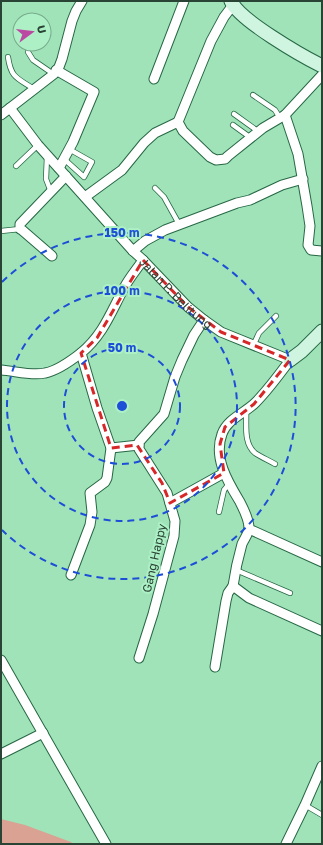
<svg xmlns="http://www.w3.org/2000/svg" width="323" height="845" viewBox="0 0 323 845" font-family="'Golos Text',sans-serif">
<style>
.green{fill:#d9a292}
.lines{fill:none;stroke-linecap:round;stroke-linejoin:round}
.lane-casing{stroke:#266844;stroke-width:6}
.street-casing{stroke:#266844;stroke-width:11}
.secondary-casing{stroke:#266844;stroke-width:15}
.lane{stroke:#fff;stroke-width:4.5}
.street{stroke:#fff;stroke-width:9}
.secondary{stroke:#cff5e0;stroke-width:13}
.marked{fill:none;stroke:#d62828;stroke-width:3;stroke-dasharray:8 5;stroke-linejoin:round}
.ring{fill:none;stroke:#1d4ed8;stroke-width:2;stroke-dasharray:7 5}
.labels{text-anchor:middle;dominant-baseline:central;stroke-width:4;stroke-linejoin:round;paint-order:stroke}
.street-label{font-size:12px;fill:#294434;stroke:#adf0c6}
.centre{fill:#1d4ed8;stroke:#adf0c6;stroke-width:2}
.ring-label{font-size:12px;text-anchor:middle;font-weight:bold;fill:#1d4ed8;stroke:#adf0c6;stroke-width:4;stroke-linejoin:round;paint-order:stroke}
</style>
<rect width="100%" height="100%" fill="#a0e3b9"/>
<path class="green" d="M1,819L25,825L71,842L73,844H1Z"/>
<g class="lines">
<defs>
<path id="lane" d="M28,52L33,60L49,71
M8,57C11,78 17,78 34,89
M253,95L275,110L280,118
M234,114L259,132
M233,125L251,138
M47,156L46,179L51,192
M64,159L84,177L92,162L69,149
M16,166L38,145
M155,188L164,197L179,224
M1,231L20,229
M253,346L259,333L276,316
M246,410C247,424 243,443 255,453C261,457 268,460 275,464
M219,512L224,490L229,484
M236,570L290,593
M305,805L322,815"/>
<g id="street">
<path d="M233,5L224,17L211,41L178,122L183,131L210,157L216,160L225,159L228,156L263,128L285,115L322,75"/>
<path d="M56,70L94,92L73,142L59,168"/>
<path d="M154,79L184,1"/>
<path id="s1" d="M10,108L38,145L133,251L143,260L188,307L204,320L221,332L290,360C279,375 268,390 255,403C245,413 227,419 222,434C213,458 228,482 240,502C244,510 249,519 249,528C249,533 244,539 242,544C238,558 235,572 233,586L249,598L322,631"/>
<path d="M1,115L54,74L59,67L62,59L72,21L76,11L82,1"/>
<path d="M285,115L298,154L307,206L310,226L308,245L311,250L322,251"/>
<path d="M85,197L122,170L144,143L155,133L178,122"/>
<path d="M133,251L145,241L165,230L237,203L250,200L282,185L303,179"/>
<path d="M52,256L22,230L20,229V224L66,176"/>
<path d="M1,370C15,371 32,376 45,373C56,371 72,360 81,353"/>
<path d="M111,448L139,445"/>
<path d="M170,503L224,473"/>
<path d="M249,529L322,562"/>
<path d="M71,575L90,525L92,512L90,493L105,482L107,478L111,448L97,408L81,353C103,335 111,312 124,288C129,278 137,269 143,260"/>
<path d="M139,658L153,614L174,536L175,521L167,493L139,449V442L164,414L175,377L182,360L194,335L204,320"/>
<path d="M1,660L106,844"/>
<path d="M215,667L226,601L228,593L233,586"/>
<path d="M1,754L43,733"/>
<path d="M286,844L305,805L322,766"/>
</g>
<path id="secondary" d="M231,1C239,20 302,56 322,66
M290,360L302,351L322,331"/>
</defs>
<use href="#lane" class="lane-casing"/>
<use href="#street" class="street-casing"/>
<use href="#secondary" class="secondary-casing"/>
<use href="#lane" class="lane"/>
<use href="#street" class="street"/>
<use href="#secondary" class="secondary"/>
</g>
<path class="marked" d="M143,260L188,307L221,332L290,360L254,404L225,427L220,444L224,473L170,503L162,483L137,445L111,448L81,353L97,338Z"/>
<g class="ring">
<circle cx="122" cy="406" r="58"/>
<circle cx="122" cy="406" r="115"/>
<path d="M2 282A173 173 0 1 1 2 530"/>
</g>
<g class="labels">
<g class="street-label">
<text stroke="none"><textPath href="#s1" startOffset="249">Jalan P. Belitung</textPath></text>
<text transform="translate(154 558) rotate(-77)">Gang Happy</text>
</g>
</g>
<circle cx="122" cy="406" r="6" class="centre"/>
<g class="ring-label">
<text x="122" y="237">150 m</text>
<text x="122" y="295">100 m</text>
<text x="122" y="352">50 m</text>
</g>
<rect width="323" height="845" fill="none" stroke="#294434" stroke-width="4"/>
<g transform="translate(32 32) rotate(75)"><circle r="19" fill="#adf0c6" stroke="#78ab8c"/>
<path d="M0-3L7 15L0 10L-7 15Z" fill="#bb49a3"/>
<text y="-6" font-size="11" font-weight="bold" text-anchor="middle" fill="#294434">U</text>
</g>
</svg>
